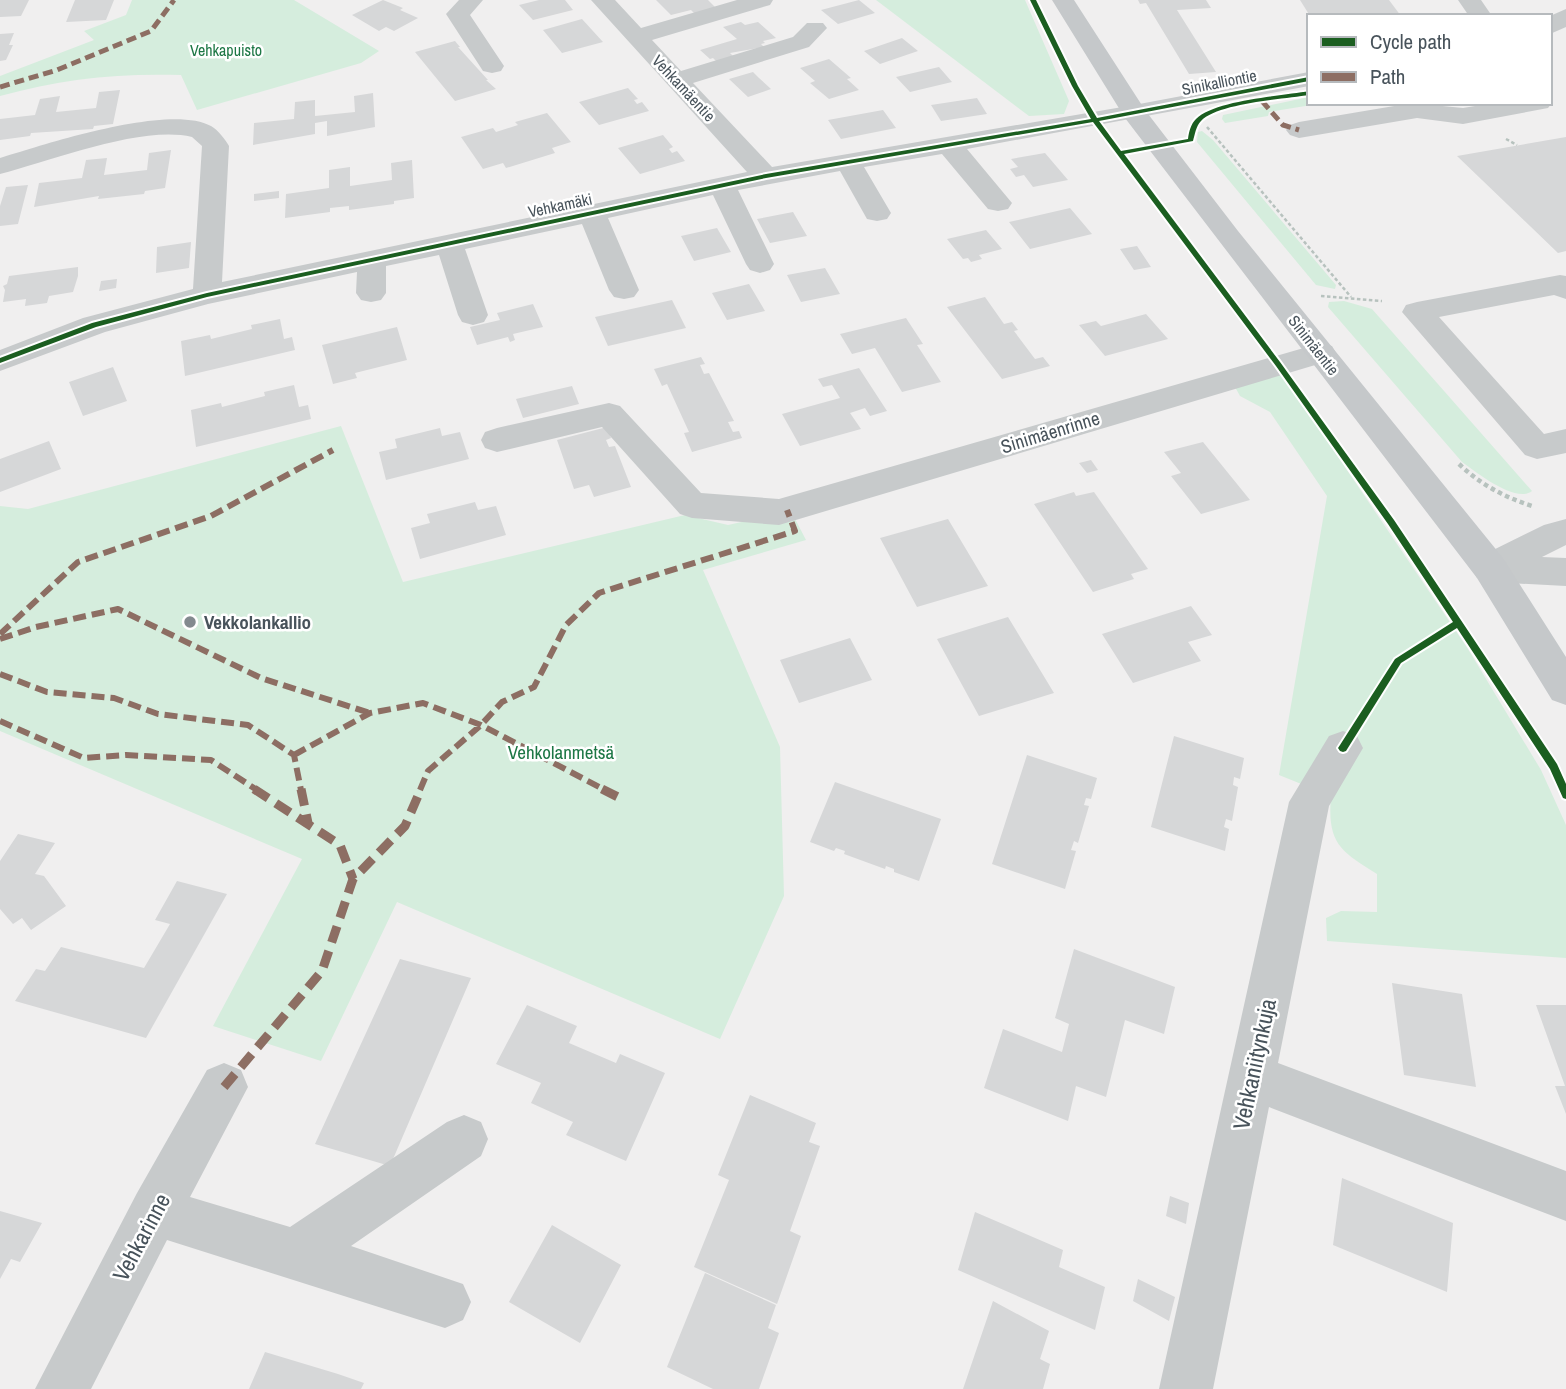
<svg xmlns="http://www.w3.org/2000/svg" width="1566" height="1389" viewBox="0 0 1566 1389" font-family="'Archivo Narrow',sans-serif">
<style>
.green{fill:#d5eddd}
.building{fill:#d6d7d8}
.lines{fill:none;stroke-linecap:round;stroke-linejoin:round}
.path-far1{stroke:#b7c2be;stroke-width:2.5;stroke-dasharray:3.5 2.5;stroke-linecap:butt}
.path{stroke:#b7c2be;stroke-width:4.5;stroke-dasharray:4.5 3.5;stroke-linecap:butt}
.minor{fill:#c7cacb;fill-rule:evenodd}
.major{fill:#c5c8ca;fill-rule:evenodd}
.quiet-far2{stroke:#8d6e63;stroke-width:5;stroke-dasharray:10 5;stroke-linecap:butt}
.quiet-far1{stroke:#8d6e63;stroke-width:6;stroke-dasharray:13 6;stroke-linecap:butt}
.quiet{stroke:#8d6e63;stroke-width:9;stroke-dasharray:17 9;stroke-linecap:butt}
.cycleway-casing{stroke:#fff;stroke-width:4}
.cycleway{fill:#1b5e20;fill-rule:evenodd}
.poi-dot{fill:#838a8f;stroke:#fff;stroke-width:2.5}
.labels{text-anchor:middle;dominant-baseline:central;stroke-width:5;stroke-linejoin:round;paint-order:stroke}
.far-park-label{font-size:16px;fill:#1d7745;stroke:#fff}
.far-street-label{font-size:16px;fill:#48535b;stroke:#fff}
.street-label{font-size:19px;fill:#48535b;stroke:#fff}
.poi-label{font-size:19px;font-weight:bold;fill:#48535b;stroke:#fff;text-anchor:start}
.park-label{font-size:19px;fill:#1d7745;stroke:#fff}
.near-street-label{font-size:23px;fill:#48535b;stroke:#fff}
</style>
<rect width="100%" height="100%" fill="#f0efef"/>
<path class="green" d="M132,0H294L379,51L361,63L197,110L181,75C117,73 61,79 0,96V76L94,40L84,31L126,15Z
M876,0H1025L1069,101L1064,114L1029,116Z
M1309,97V103H1324L1269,112L1268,116L1225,123L1222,119L1223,115Z
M1202,131L1213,140L1336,285L1335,289L1316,285L1197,142L1198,132Z
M1344,301L1372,309L1532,491C1516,504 1476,472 1462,462L1328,307L1329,302Z
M1280,371L1468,649L1541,770L1566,825V958L1327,941L1326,918L1341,911L1377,912V874C1340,851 1327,843 1331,796L1279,775L1327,496L1270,412L1240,396L1235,387Z
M341,426L403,582L685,515L728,525L791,511L806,540L703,570L780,747L784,896L720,1039L397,902L321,1061L213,1026L302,859L0,731V506L28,509Z"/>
<path class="building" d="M0,0H29L21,16L0,17Z
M75,0H114L106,20L66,22Z
M383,0L403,8L400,10L418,18L394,31L386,27L379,31L352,15Z
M539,0H565L573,10L533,20L519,5Z
M656,0H708L717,9L696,15L691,10L671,15Z
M859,0L875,13L838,24L821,10Z
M1138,0H1206L1211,8L1177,10L1216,72L1189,74L1146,3L1140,4Z
M1300,0H1389L1401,16H1310Z
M582,19L603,42L562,53L543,30Z
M741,22L745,25L758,22L776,38L763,41L765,43L761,44L764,47L730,53L734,57L717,62L713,58L710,59L700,50L737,39L723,27Z
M14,33L9,45H13L6,60L0,61V34Z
M902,38L918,51L880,64L864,51Z
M455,41L460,47H458L488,80H486L496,89L455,101L415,52Z
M829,59L851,78L847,79L859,90L829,99L810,83L815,81L800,68Z
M939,67L952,82L910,92L896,77Z
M753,72L759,78L771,89L748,97L729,79Z
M628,88L638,99L634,100L637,104L642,102L649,111L599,125L579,102Z
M120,90L113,124L94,126L93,129L31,133L30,136L0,140V119L35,115L40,99L60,96L56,112L96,108L99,92Z
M373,93L375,127L327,136V121L315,123V134L253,145L254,123L294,119L295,102L315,100V116L355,112L354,96Z
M977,98L987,114L941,121L931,105Z
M883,110L896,128L841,139L828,120Z
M547,113L571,142L552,148L555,153L506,168L503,163L483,169L461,137L493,128L496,132L518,125L515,122Z
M663,135L673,147L669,149L672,153L677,151L685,161L640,174L618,148Z
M1566,137V251L1558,253L1457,156Z
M171,150L165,188L145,191L144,194L98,199L99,196L34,207L39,183L82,178L86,160L107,158L104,175L147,170L149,153Z
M1045,153L1068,180L1033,187L1024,175L1016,177L1010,169L1018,167L1011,159Z
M412,160L414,198L394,201V204L349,210V206L330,208V212L285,218L286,194L329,188V170L350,167V186L392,180L391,163Z
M28,185L18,224L0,226V206L6,187Z
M279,191V198L254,201V194Z
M1070,208L1092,234L1030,249L1009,222Z
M793,212L807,236L770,243L757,219Z
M717,228L731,252L694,261L681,236Z
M986,230L1002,249L979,255L982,259L971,262L968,258L963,259L947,239Z
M191,242L189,268L156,273L157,247Z
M1137,246L1151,267L1134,270L1120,249Z
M78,267V276L73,292L49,296L47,303L25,306L26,299L3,302L5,290L3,286L7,284L9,276Z
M825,268L840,294L801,302L787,275Z
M117,279L116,288L99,291L101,281Z
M749,284L765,311L727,320L712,293Z
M985,297L1004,324L1012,322L1018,330L1014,331L1035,359L1043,357L1050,366L1002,379L947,307Z
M672,300L686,328L608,346L595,317Z
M533,304L543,327L513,334L515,340L510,342L508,337L477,345L470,327L500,320L497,313Z
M1146,314L1168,339L1105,356L1079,325L1096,321L1101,326Z
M906,318L923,344L917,345L941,382L902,392L875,348L852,354L840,334Z
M280,319L284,339L292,337L295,350L185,376L181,341L210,335L211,339L252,329L251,325Z
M397,327L407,360L355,373L357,378L333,384L322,345Z
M701,357L705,364L700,365L704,374L709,373L734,421L728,422L733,432L739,431L742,438L692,452L684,433L689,432L667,384L662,386L654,369Z
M113,367L127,401L83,416L69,382Z
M859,368L887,411L870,416L865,408L850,413L861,429L800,446L782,414L840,398L832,385L823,387L818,379Z
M294,385L299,407L308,405L311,419L196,447L191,410L221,403L222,407L265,396L264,392Z
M572,386L579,404L523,418L516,399Z
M607,427L611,438L606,440L609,447L615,446L631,487L594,497L589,485L574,489L557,440Z
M440,428L442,436L460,432L469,459L386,480L379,452L397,448L395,439Z
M49,441L61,469L0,492V459Z
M1203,442L1250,500L1201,514L1171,476L1181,473L1164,452Z
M1091,460L1098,470L1087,473L1079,463Z
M1074,492L1076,496L1094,492L1148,569L1131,574L1134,579L1093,592L1034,504Z
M475,502L478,510L496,506L506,535L420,559L411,528L430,523L427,514Z
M948,519L988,586L917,607L880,538Z
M1191,606L1212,635L1188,642L1201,661L1133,683L1102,634Z
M1008,617L1054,693L979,716L937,639Z
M850,638L872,680L799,703L780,660Z
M1174,736L1244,758L1240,779L1234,777L1233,785L1238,787L1232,821L1226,819L1224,827L1229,829L1225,851L1151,827Z
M1027,755L1097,778L1091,799L1086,798L1084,805L1089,806L1078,843L1074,841L1071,850L1076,851L1065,889L992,864Z
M835,782L941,819L919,881L894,872V869L886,866L885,869L844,854L845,851L836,848L834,851L810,842Z
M18,834L55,843L35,874L44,876L66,906L31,930L22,918L13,924L0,909V861Z
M177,881L227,894L146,1038L15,1001L36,969L45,971L61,947L144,968L170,924L155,920Z
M1074,949L1175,987L1164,1034L1125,1020L1106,1097L1076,1086L1068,1121L984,1088L1003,1029L1062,1052L1069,1024L1055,1018Z
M400,959L471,978L390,1166L315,1144Z
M1392,983L1462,994L1476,1087L1404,1075Z
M527,1005L577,1026L569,1043L616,1063L620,1054L665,1073L626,1161L566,1135L573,1122L531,1103L541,1083L496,1064Z
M1536,1005H1566V1114L1555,1086H1565Z
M750,1095L816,1123L809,1142L820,1146L790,1231L801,1236L777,1304L694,1267L729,1180L718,1175Z
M1342,1178L1453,1223L1447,1292L1333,1245Z
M1170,1196L1189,1203L1186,1224L1166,1216Z
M0,1211L42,1223L20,1262L11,1259L0,1279Z
M975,1212L1063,1250L1059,1267L1105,1287L1095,1330L958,1270Z
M552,1225L621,1265L580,1343L509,1302Z
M705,1273L776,1305L768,1328L779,1333L759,1389H713L667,1367Z
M1138,1279L1175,1297L1169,1321L1133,1301Z
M993,1301L1049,1331L1040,1359L1050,1364L1043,1389H963Z
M265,1352L338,1374L364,1383L361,1389H249Z"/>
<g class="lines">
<path class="path-far1" d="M1207,127L1351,297
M1506,139L1517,145
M1321,296L1382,301"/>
<path class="path" d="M1459,464C1480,484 1504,497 1532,506"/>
<path class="minor" d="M459,0H483L470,15L504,66L501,71L492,73L483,71L446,14Z
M591,0H615L641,28L737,0H773L770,5L652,40L681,71L793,37L807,23H823L827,28L809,47L693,83L772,167L1134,105L1309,72V86L967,149L1012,203L1008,209L998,211L988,209L942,154L864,167L891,213L887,219L877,221L867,219L840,171L738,190L774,264L770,270L760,273L750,270L746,264L713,195L608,218L639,290L634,297L624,299L614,297L609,290L582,224L465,249L488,315L484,322L473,325L462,322L458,315L439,255L386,266V293L381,300L371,302L361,300L356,293L357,272L208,304L105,332L0,371V350L83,318L193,289L202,146L192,137C141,125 52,161 0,174V158C45,144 170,103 211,126C218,130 225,139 229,146L222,282L747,172Z
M1458,0H1481L1492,16H1469Z
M1566,9V27L1550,34V16Z
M1550,101L1552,103L1548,108L1463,124L1417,118L1299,138L1290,135L1286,130L1290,125L1299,122L1412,103L1463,108L1493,103H1550Z
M1560,275L1566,276V299L1554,295L1439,317L1544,434L1566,429V453L1537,459L1525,455L1402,312L1406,305L1417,302Z
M1321,343L1332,346L1336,353L1332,360L779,525L692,518L680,514L602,427L497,452L485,448L481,440L485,432L497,428L609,403L620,406L701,493L779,499Z
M1566,519V545L1542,557L1566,558V586L1490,582L1477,578L1472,568L1477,558L1544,525Z
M1343,731L1357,736L1363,748L1329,806L1278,1063L1566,1171V1221L1269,1107L1213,1389H1159L1289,802L1329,736Z
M224,1063L241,1070L248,1087L190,1197L290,1227L447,1122L464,1115L481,1122L488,1139L481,1156L351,1246L463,1284L471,1302L463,1320L445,1328L167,1240L91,1389H35L137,1193L207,1070Z"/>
<path class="major" d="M1052,0H1074L1145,110L1238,231L1503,558L1566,657V705L1552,700L1477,578L1125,118Z"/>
<path class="quiet-far2" d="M0,87L57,70L151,31L174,0
M1262,101L1283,125L1299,130"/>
<path class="quiet-far1" d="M0,634L78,562L211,516L333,450
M0,639L36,627L118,609L261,678L370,713
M0,674L47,692L114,698L158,714L248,725L294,755L301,790
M0,721L84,758L126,755L211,760L257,790
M294,755L370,713L423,703L481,725L605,790
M420,790L428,771L481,725L502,702L534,687L566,625L599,593L795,531L787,510"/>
<path class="quiet" d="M254,789L340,845L353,879
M301,789L308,823
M602,789L624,800
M224,1087L322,971L353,879L405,826L421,789"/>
<defs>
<path id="cycleway" d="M1030,0H1036L1078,86L1097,118L1309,77V81L1099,121L1121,151L1188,139C1189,131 1191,124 1196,119C1215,100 1282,96 1309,91V95C1284,99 1218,103 1201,121C1196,126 1195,134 1193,141L1124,154L1280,362L1394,520L1557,764L1566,784V799L1563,798L1550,769L1457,628L1401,663L1346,751L1343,752L1340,751L1338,748L1340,745L1395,659L1453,622L1388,524L1276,366L1093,122L766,178L207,297L96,327L0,363V358L92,323L207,293L766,174L1091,119L1072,86Z"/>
</defs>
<use href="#cycleway" class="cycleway-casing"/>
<use href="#cycleway" class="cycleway"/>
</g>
<circle class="poi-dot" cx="190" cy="622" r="7"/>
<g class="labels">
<g class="far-park-label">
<text x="226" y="50">Vehkapuisto</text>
</g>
<g class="far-street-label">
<text transform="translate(1219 82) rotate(-11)">Sinikalliontie</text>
<text transform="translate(684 88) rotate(47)">Vehkamäentie</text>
<text transform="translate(560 205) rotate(-12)">Vehkamäki</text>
<text transform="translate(1314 345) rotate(52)">Sinimäentie</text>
</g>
<g class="street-label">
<text transform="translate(1050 432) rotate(-17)">Sinimäenrinne</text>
</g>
<g class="poi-label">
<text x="204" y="622">Vekkolankallio</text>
</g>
<g class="park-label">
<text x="561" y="752">Vehkolanmetsä</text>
</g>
<g class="near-street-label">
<text transform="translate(1254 1064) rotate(-78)">Vehkaniitynkuja</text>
<text transform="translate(141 1237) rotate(-62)">Vehkarinne</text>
</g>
</g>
<rect x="1307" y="14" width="245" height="91" fill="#ffffff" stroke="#b6babd" stroke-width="2"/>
<rect x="1321" y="37" width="35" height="10" fill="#1b5e20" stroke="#b6babd" stroke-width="2"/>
<text x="1370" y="49" font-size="21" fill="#48535b">Cycle path</text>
<rect x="1321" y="72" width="35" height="10" fill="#8d6e63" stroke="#b6babd" stroke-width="2"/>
<text x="1370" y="84" font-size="21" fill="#48535b">Path</text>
</svg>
